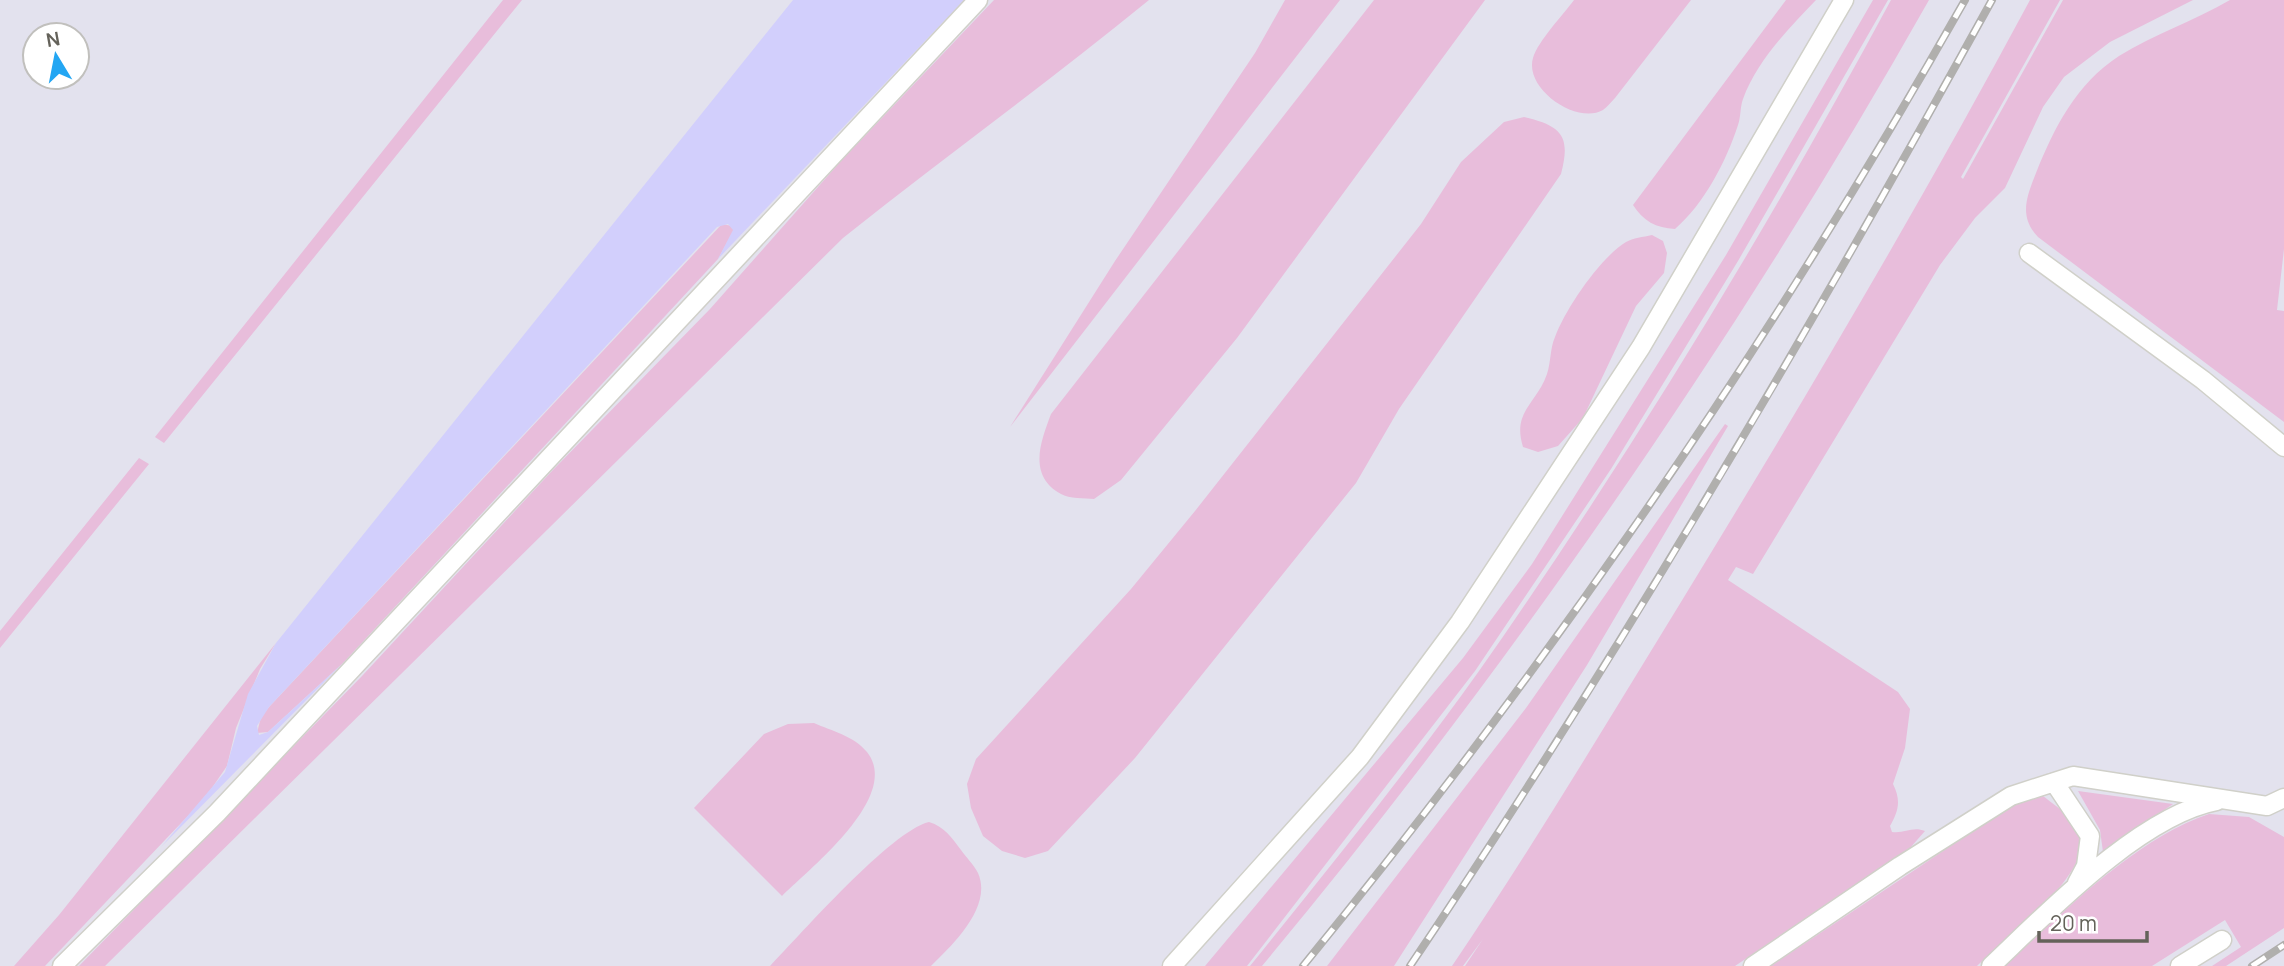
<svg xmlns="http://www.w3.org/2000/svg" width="2284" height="966" viewBox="0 0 2284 966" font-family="Manrope,sans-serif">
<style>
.green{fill:#e8bddb}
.sand{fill:#d2cffc}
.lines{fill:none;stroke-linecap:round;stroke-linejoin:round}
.service-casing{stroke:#d0d0c9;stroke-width:21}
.service{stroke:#fff;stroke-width:18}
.rail-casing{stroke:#b0afad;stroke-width:8}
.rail{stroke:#fff;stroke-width:5;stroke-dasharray:16;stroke-linecap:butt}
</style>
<rect width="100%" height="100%" fill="#e3e2ee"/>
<path class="green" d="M503,0H522L164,443L155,437Z
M994,0H1149C1049,82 944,157 843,238L105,966H79L362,676L551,472L710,309L841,161Z
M1285,0H1340L1010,427L1115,261L1255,53Z
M1374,0H1485L1237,338L1121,480L1094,499C1085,498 1069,499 1061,494C1027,475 1041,441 1051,414Z
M1574,0H1691L1615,98C1611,102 1607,107 1603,110C1577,125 1524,89 1533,58C1538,41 1563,15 1574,0Z
M1786,0H1816C1788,29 1757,61 1743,99C1740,107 1741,116 1738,125C1726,162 1704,204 1675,229C1656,228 1643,221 1633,205Z
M1873,0H1888L1738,261L1611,469L1475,671L1247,966H1205L1463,658L1532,564L1726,255Z
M1891,0H1929C1738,338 1510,668 1262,966H1250C1328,869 1407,772 1479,671C1629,457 1767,230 1891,0Z
M2030,0H2060L1961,177L1963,179L2063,0H2193L2110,42L2064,77L2043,107L2005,188L1975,218L1940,265L1753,574L1736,567L1728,580L1898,692L1910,709L1905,748L1893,784C1901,800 1899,810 1890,826L1892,832C1904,834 1912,826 1925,831L1910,848L1735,966H1465L1483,939L1463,966H1452C1532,848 1606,724 1681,602C1802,404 1920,205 2030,0Z
M2230,0H2284V249L2277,310L2284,311V422L2038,237C2019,217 2026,198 2036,173C2054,128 2076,84 2119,56C2154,34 2194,21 2230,0Z
M1524,117C1562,126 1571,136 1561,174L1399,409L1356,483L1135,758L1048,851L1025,858L1002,851L983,836L971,808L967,784L976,759L1131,589L1195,511L1421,224L1461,162L1504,122Z
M722,224L732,226L734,230L718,259L343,663L268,732L257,733L261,717L269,707Z
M1652,235L1663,241L1667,253L1664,273L1636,306L1583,418L1558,446L1538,452L1523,447C1512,411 1536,405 1547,374C1551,362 1550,348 1555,337C1566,308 1600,258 1626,242C1633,238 1643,237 1652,235Z
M1725,424L1728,426L1587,665L1394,966H1327L1526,708Z
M139,458L149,464L0,648V631Z
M276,643L260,669L236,728L227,766L205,798L45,966H14L59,915Z
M814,723C832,731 854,736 867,752C902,796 810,868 782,896L694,808L764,734L788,724Z
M2078,791L2173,804L2103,852L2100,830Z
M2043,796C2057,807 2078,820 2081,840C2087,877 2003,941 1977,966H1771L1994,817L2012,805Z
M2209,814L2249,817L2284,837V928L2226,966H2212L2241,947L2225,920L2152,966H2005C2061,914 2136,838 2209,814Z
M929,822C945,827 951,837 961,850C966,857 974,865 978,873C993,907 952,945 931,966H770C802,933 891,831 929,822Z"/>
<path class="sand" d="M793,0H964L718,259L733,230L728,224L717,227L269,707L257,726L259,735L268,732L343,663L161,847L225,772L248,694L276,643Z"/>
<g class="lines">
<defs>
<path id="service" d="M2029,253L2203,380L2284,447
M2054,782L2090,836L2086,866L2077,883
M62,966L217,813L978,0
M1172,966L1360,757L1460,622L1641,347L1844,0
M1753,966L1900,866L2011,796L2073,776L2267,806L2284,798
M1991,966C2047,913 2141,815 2217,801
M2180,966L2222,940"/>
</defs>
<use href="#service" class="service-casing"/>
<use href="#service" class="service"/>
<defs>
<path id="rail" d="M1303,966C1550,664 1773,340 1965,0
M1410,966C1620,654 1811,329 1992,0
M2252,966L2284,945"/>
</defs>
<use href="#rail" class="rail-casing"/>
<use href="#rail" class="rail"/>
</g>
<g transform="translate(56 56) rotate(350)"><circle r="33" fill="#ffffff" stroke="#c1c0bd" stroke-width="2"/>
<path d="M0-5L12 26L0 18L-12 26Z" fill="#23a6f3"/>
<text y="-10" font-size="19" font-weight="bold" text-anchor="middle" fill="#64625a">N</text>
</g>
<path d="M2039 931v10h108v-10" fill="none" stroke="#64625a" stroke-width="3.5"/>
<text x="2050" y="931" font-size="21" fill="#64625a" stroke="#ffffff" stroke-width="5" paint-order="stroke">20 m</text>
</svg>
